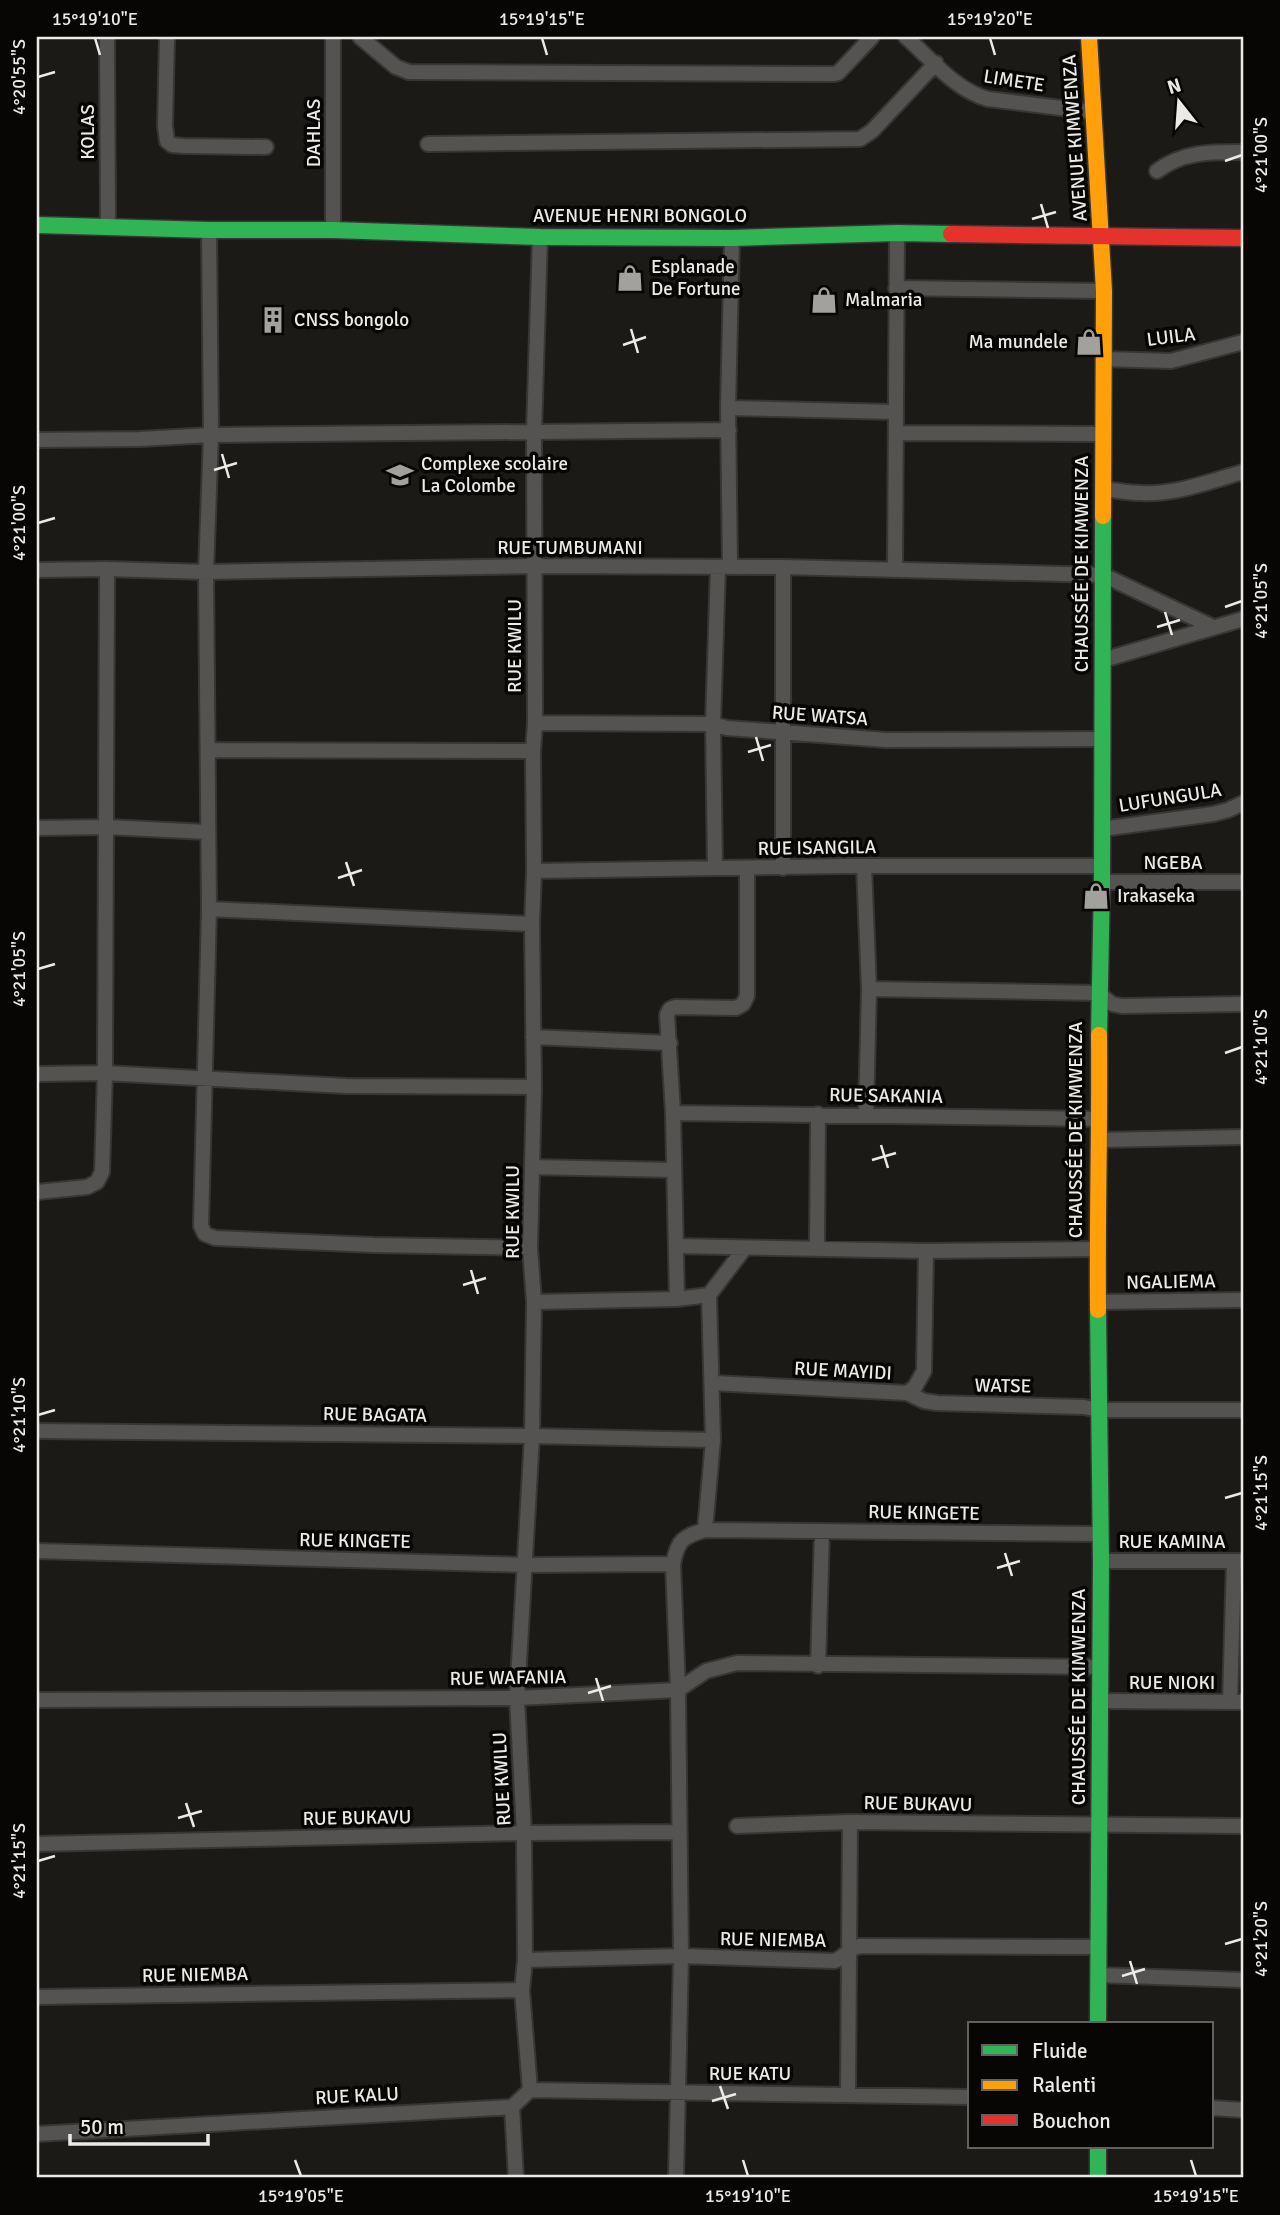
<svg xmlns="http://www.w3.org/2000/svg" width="1280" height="2215" viewBox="0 0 1280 2215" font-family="Signika,sans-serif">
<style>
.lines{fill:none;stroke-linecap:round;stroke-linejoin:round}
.street-casing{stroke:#383634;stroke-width:18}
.fast-casing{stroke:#383634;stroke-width:19}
.slow-casing{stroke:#383634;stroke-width:19}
.jam-casing{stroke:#383634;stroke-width:19}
.street{stroke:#545352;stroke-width:14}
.fast{stroke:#30b455;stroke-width:16}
.slow{stroke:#ff9f0a;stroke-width:16}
.jam{stroke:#e5322d;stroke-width:16}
.ticks{fill:none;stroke:#eceae7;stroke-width:2.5}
.labels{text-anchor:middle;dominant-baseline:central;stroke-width:7;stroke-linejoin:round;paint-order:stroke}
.street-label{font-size:19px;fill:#eceae7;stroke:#070605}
.poi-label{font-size:19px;fill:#eceae7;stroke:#070605;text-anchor:start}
.neatline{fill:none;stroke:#eceae7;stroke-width:2.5}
.ticks-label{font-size:18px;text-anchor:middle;fill:#eceae7}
</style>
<rect width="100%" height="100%" fill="#1c1a17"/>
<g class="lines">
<defs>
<path id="street" d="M107,37L108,227
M167,37L165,126L167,141L172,145L184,146L266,147
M360,37L396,67L409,72L834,74L838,73L872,37
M906,37C931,59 955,90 988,99L1094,112
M428,144L860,139L872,131L936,63
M1157,171C1183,151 1212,152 1243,152
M209,230L211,435L206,572L209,909L201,1226L205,1234L215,1238L374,1245L530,1248
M333,230V37
M896,288L1104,291
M1103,359L1171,361L1243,342
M728,408L896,412
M897,433L1103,434
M37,440L140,439L211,435L729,430
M1103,489C1115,490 1128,493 1141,493C1176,495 1210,481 1243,472
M730,567L728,408L732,238
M783,567V868
M895,568L897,233
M37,570L107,569L206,572L534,566L783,567L1103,575L1213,627
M1103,660L1243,619
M535,723L713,724L727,728L886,740L1102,739
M208,750L533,751
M37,828L107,827L207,832
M1102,829L1213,814L1228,810L1243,803
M864,866L869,989L866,1114
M715,868L713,724L718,567
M534,871L845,866H1101
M1102,882H1243
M209,909L532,924
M869,989L1098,993L1112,1004L1122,1006L1243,1004
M533,1037L670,1043
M37,1074L105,1073L346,1086L534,1087
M673,1113L1099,1119
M1100,1140L1243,1137
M532,1167L673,1170
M37,1192L87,1187L97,1182L102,1172L105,1073L107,569
M676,1246L926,1251L1097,1249
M817,1249L818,1114
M677,1299L673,1113L667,1015L670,1009L675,1007L736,1008L743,1004L747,996V868
M534,1302L677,1299L709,1295
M1099,1302L1243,1300
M713,1383L907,1393L915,1387L924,1371L926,1251
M907,1393L924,1401L937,1403L1084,1407L1099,1410H1243
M37,1431L532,1436L713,1440
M705,1530L1101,1534
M37,1551L526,1565L673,1564
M1101,1561H1243
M818,1666L822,1531
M37,1700L517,1698L678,1690L706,1671L737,1663L1100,1667
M1100,1701L1243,1702
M1230,1702L1234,1561
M737,1826L850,1822L1243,1826
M37,1844L524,1833L679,1832
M525,1960L681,1956L834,1961C844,1958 848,1948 860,1946L1098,1947
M1099,1975L1243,1980
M37,1997L522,1990
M530,2090L970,2097
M848,2094L850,1822
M1212,2108L1243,2110
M37,2134L512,2107
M516,2178L512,2107L530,2090L522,1990L525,1960L524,1833L517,1698L532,1436L534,1302L530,1248L534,1087L532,924L534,871L533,751L535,723L534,431L540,237
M676,2178L681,1956L678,1690L673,1564C678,1540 682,1537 705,1530L713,1440L709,1295L744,1249"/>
<path id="fast" d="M37,225L209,230H333L540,237L732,238L897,233L951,234
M1099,1035L1102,882L1103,516
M1098,1310L1101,1561L1098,2024
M1098,2147V2178"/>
<path id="slow" d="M1089,37L1104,291L1103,516
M1098,1310C1097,1218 1100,1127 1099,1035"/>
<path id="jam" d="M951,234L1243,238"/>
</defs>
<use href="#street" class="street-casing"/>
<use href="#fast" class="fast-casing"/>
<use href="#slow" class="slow-casing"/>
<use href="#jam" class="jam-casing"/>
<use href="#street" class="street"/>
<use href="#fast" class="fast"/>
<use href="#slow" class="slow"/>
<use href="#jam" class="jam"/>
</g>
<path class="ticks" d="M95,38L100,55M542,38L547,55M990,38L995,55M38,77L55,72M1225,161L1242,155M1041,204L1048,228M1032,219L1056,212M631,329L638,353M623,345L646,337M222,454L229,478M214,470L237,463M38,523L55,518M1225,607L1242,601M1165,612L1172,635M1157,627L1180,620M756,737L763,761M748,752L771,745M346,862L354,886M338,878L362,870M38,969L55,964M1225,1053L1242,1047M881,1145L888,1168M872,1160L896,1153M471,1270L478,1294M463,1285L486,1278M38,1415L55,1410M1225,1498L1242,1493M1005,1553L1012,1576M997,1568L1020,1561M596,1678L603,1701M588,1693L611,1686M186,1803L194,1827M178,1818L202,1811M38,1861L55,1856M1225,1944L1242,1939M1130,1961L1137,1984M1122,1976L1145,1969M720,2086L728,2109M712,2101L736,2094M295,2160L301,2176M743,2160L748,2176M1191,2160L1196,2176"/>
<defs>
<symbol id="shop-bare" viewBox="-9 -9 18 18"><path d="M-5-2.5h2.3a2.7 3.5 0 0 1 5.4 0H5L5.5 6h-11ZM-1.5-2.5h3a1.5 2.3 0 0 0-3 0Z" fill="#a3a19e" stroke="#070605" stroke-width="2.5" paint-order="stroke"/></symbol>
<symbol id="building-bare" viewBox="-9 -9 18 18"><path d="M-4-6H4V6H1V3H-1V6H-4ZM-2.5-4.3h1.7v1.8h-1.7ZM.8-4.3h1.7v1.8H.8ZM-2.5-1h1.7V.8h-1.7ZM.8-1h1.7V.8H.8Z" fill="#a3a19e" stroke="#070605" stroke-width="2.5" paint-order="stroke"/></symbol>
<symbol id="school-bare" viewBox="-9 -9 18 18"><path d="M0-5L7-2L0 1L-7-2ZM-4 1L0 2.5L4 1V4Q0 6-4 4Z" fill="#a3a19e" stroke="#070605" stroke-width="2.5" paint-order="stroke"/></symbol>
</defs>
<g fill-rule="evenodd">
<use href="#shop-bare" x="611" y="259" width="38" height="38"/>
<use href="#shop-bare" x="805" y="281" width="38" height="38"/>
<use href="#building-bare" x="254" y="301" width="38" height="38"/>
<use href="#shop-bare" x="1070" y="323" width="38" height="38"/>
<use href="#school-bare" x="381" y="456" width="38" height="38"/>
<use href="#shop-bare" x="1077" y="877" width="38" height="38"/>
</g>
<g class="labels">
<g class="street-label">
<text transform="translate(1014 81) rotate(9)">LIMETE</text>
<text transform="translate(88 132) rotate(-90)">KOLAS</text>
<text transform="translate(314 133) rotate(-90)">DAHLAS</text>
<text transform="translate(1075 138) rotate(-94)">AVENUE KIMWENZA</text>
<text x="640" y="216">AVENUE HENRI BONGOLO</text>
<text transform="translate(1171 337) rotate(-7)">LUILA</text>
<text x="570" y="548">RUE TUMBUMANI</text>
<text transform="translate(1082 564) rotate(-90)">CHAUSSÉE DE KIMWENZA</text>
<text transform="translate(515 646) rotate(-90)">RUE KWILU</text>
<text transform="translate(820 716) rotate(4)">RUE WATSA</text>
<text transform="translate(1170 798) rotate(-9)">LUFUNGULA</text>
<text transform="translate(817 848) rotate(-1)">RUE ISANGILA</text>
<text x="1173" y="863">NGEBA</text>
<text transform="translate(886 1096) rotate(1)">RUE SAKANIA</text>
<text transform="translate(1076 1130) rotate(-90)">CHAUSSÉE DE KIMWENZA</text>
<text transform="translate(513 1212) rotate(-90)">RUE KWILU</text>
<text transform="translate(1171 1282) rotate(-1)">NGALIEMA</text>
<text transform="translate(843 1371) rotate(3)">RUE MAYIDI</text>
<text transform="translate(1003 1386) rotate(1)">WATSE</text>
<text transform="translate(375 1415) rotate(1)">RUE BAGATA</text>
<text transform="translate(924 1513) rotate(1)">RUE KINGETE</text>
<text transform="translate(355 1541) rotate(1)">RUE KINGETE</text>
<text x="1172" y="1542">RUE KAMINA</text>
<text transform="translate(508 1678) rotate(-1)">RUE WAFANIA</text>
<text x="1172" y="1683">RUE NIOKI</text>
<text transform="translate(1079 1697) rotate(-90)">CHAUSSÉE DE KIMWENZA</text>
<text transform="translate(502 1779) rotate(-93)">RUE KWILU</text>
<text transform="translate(918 1804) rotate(1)">RUE BUKAVU</text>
<text transform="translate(357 1818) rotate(-1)">RUE BUKAVU</text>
<text transform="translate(773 1940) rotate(1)">RUE NIEMBA</text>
<text transform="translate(195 1975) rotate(-1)">RUE NIEMBA</text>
<text x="750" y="2074">RUE KATU</text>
<text transform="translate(357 2096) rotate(-3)">RUE KALU</text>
</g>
<g class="poi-label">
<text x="651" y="267">Esplanade<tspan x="651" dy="22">De Fortune</tspan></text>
<text x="845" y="300">Malmaria</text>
<text x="294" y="320">CNSS bongolo</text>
<text x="1068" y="342" text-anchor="end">Ma mundele</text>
<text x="421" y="464">Complexe scolaire<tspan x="421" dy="22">La Colombe</tspan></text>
<text x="1117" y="896">Irakaseka</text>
</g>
</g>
<rect width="1280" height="2215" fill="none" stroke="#070605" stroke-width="77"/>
<rect x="968" y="2022" width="245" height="126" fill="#070605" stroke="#63615f" stroke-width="2"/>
<rect x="982" y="2045" width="35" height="10" fill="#30b455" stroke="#63615f" stroke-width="2"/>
<text x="1032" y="2058" font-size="21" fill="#eceae7">Fluide</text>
<rect x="982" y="2080" width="35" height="10" fill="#ff9f0a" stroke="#63615f" stroke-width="2"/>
<text x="1032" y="2092" font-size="21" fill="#eceae7">Ralenti</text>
<rect x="982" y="2115" width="35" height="10" fill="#e5322d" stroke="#63615f" stroke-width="2"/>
<text x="1032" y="2128" font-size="21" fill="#eceae7">Bouchon</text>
<g transform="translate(1179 102) rotate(343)" stroke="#070605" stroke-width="5" paint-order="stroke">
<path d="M0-5L12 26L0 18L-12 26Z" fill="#eceae7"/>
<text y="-10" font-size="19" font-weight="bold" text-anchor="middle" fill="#eceae7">N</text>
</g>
<path d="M70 2134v10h138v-10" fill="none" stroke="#eceae7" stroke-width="3.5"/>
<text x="80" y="2134" font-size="21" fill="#eceae7" stroke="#070605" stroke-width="5" paint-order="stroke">50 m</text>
<rect x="38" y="38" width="1204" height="2138" class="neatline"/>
<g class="ticks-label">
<text x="95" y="25">15°19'10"E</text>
<text x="542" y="25">15°19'15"E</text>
<text x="990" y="25">15°19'20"E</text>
<text transform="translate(19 77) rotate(-90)" y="6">4°20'55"S</text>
<text transform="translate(1261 155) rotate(-90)" y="6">4°21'00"S</text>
<text transform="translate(19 523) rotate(-90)" y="6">4°21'00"S</text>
<text transform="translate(1261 601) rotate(-90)" y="6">4°21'05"S</text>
<text transform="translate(19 969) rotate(-90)" y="6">4°21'05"S</text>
<text transform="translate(1261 1047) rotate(-90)" y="6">4°21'10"S</text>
<text transform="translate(19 1415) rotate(-90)" y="6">4°21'10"S</text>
<text transform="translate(1261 1493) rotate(-90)" y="6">4°21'15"S</text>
<text transform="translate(19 1861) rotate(-90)" y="6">4°21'15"S</text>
<text transform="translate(1261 1939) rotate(-90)" y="6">4°21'20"S</text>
<text x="301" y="2202">15°19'05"E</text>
<text x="748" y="2202">15°19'10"E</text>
<text x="1196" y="2202">15°19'15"E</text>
</g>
</svg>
